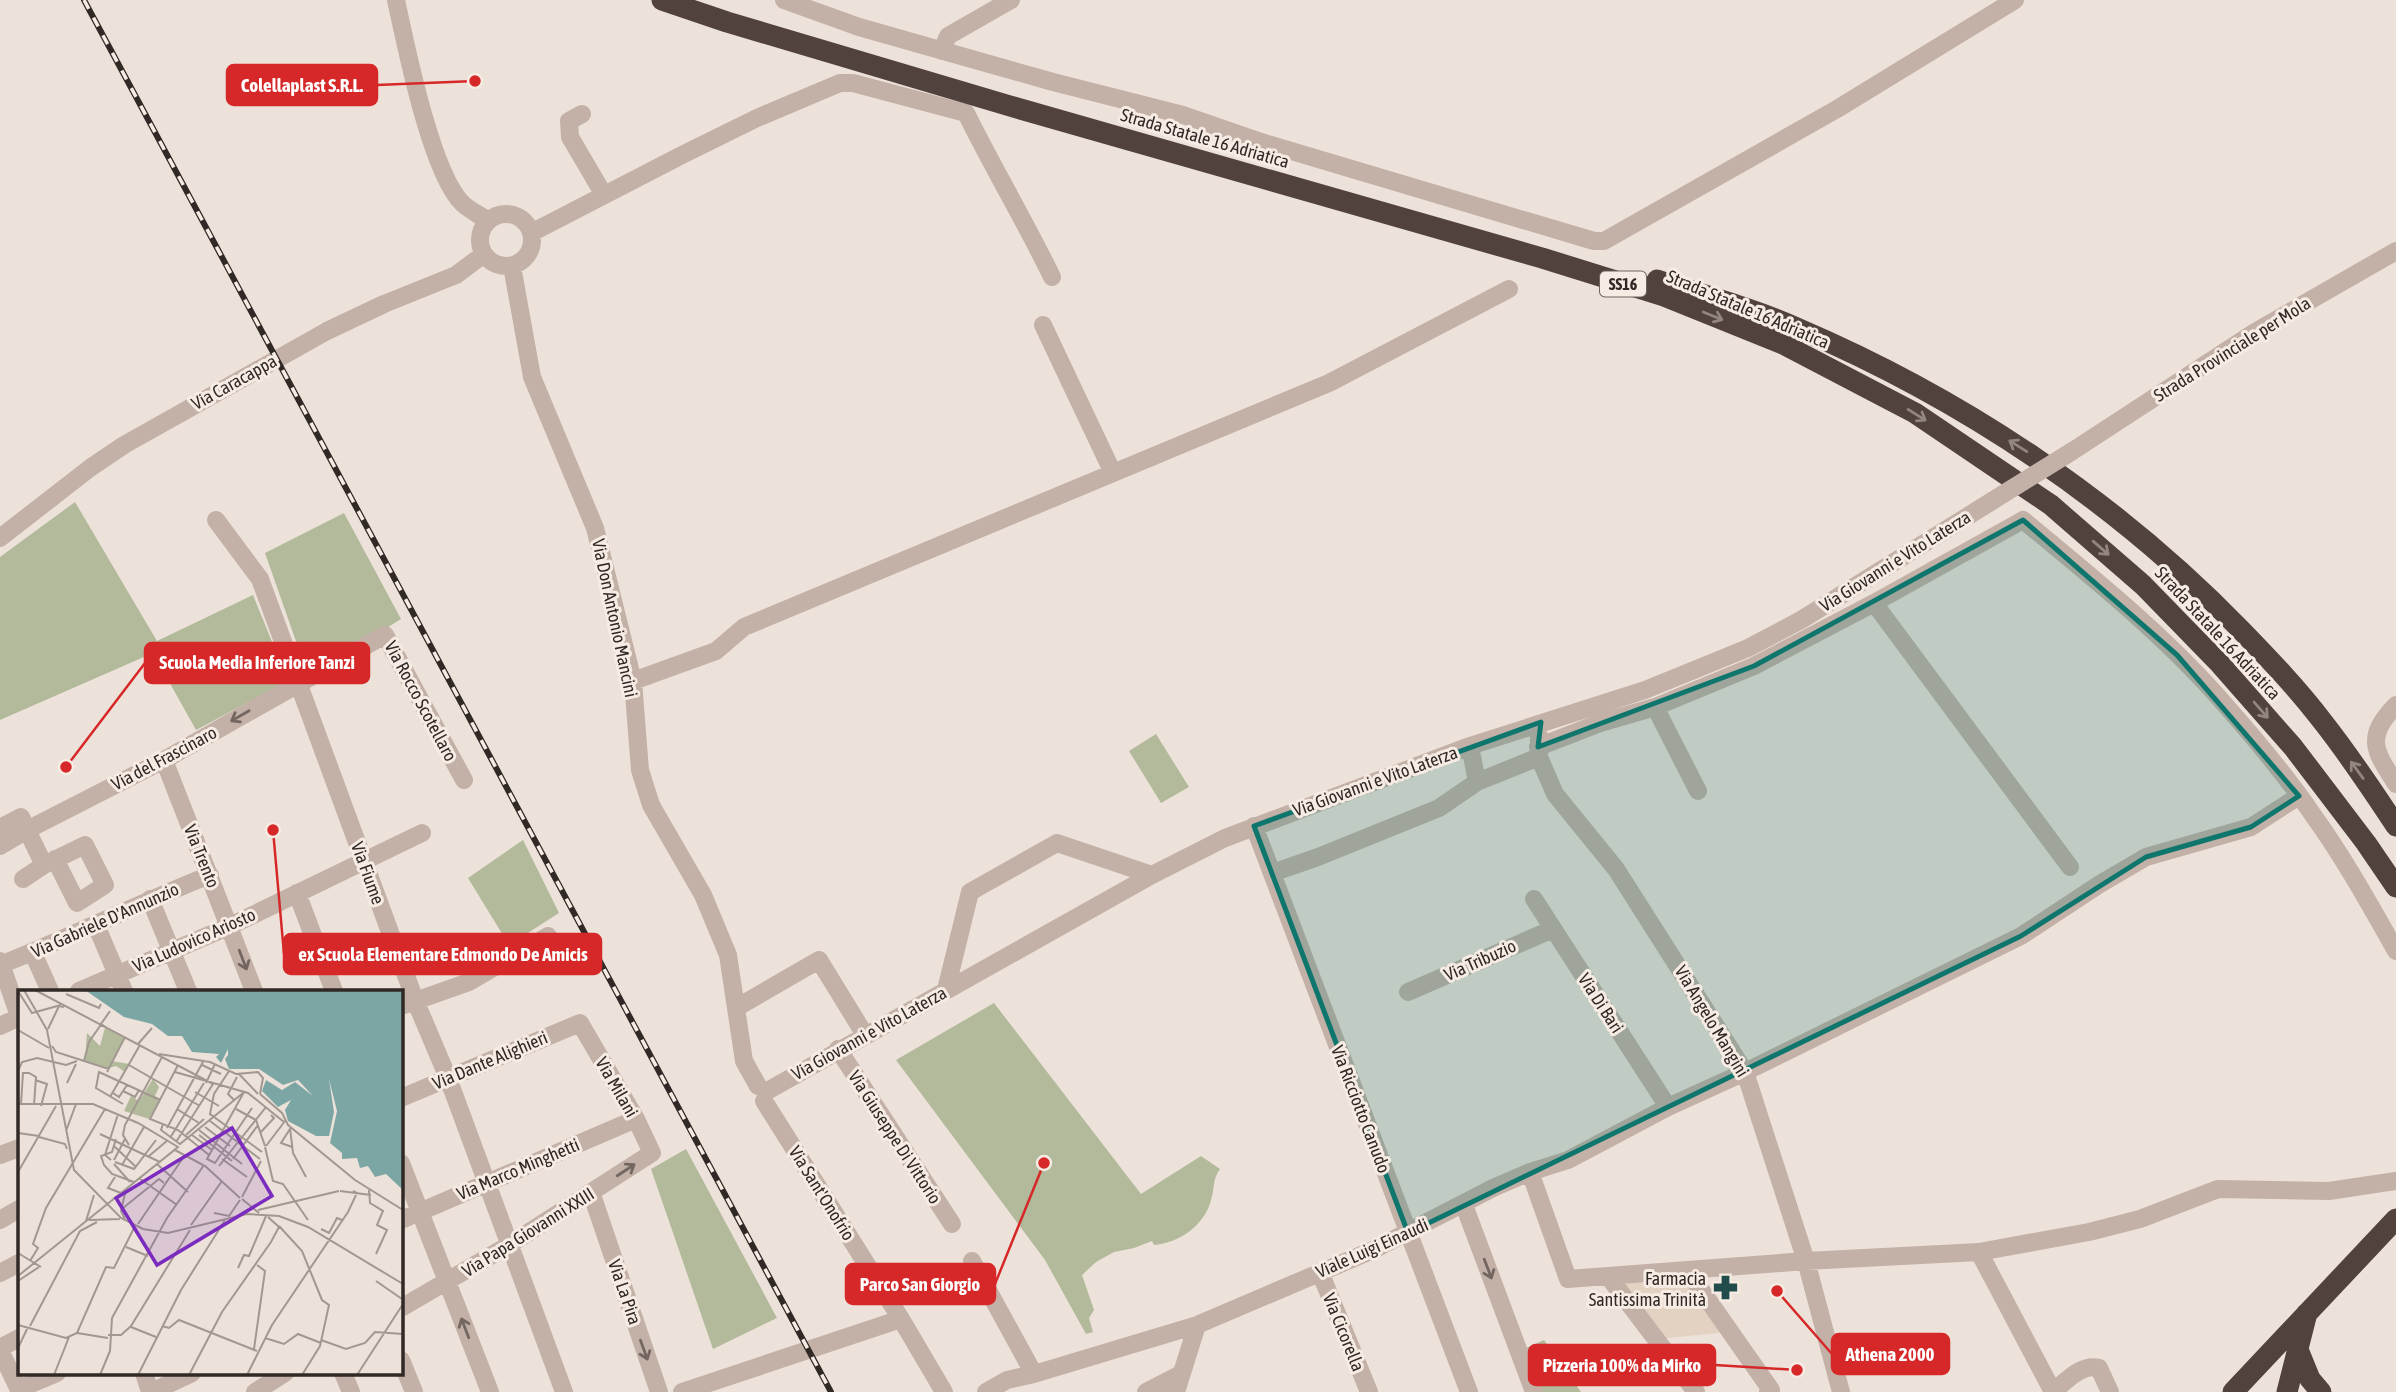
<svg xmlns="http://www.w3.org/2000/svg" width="2396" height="1392" viewBox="0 0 2396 1392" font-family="'Asap Condensed',sans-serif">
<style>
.green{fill:#b2ba9b}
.plaza{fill:#e3d1c2}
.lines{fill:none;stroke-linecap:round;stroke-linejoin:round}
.minor{stroke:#c3b1a7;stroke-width:18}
.highway{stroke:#51423e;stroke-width:21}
.rail-casing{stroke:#312926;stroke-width:6}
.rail{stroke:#f6ece4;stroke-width:3.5;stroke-dasharray:10;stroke-linecap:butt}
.minor-bridge{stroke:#c3b1a7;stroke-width:18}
.oneway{stroke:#938680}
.oneway2{stroke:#736660}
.marked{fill:#0f766e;fill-opacity:0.2;stroke:#0f766e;stroke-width:5;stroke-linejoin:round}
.labels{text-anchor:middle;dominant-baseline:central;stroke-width:6;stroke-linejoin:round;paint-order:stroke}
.shield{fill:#f6ece4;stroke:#6c645f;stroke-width:2}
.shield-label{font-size:16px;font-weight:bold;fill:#312926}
.street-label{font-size:18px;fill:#312926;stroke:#f6ece4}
.poi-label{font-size:18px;fill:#312926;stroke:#f6ece4;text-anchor:end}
.inset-road{fill:none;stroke:#a29891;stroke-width:2}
.view{fill:#7b2cbf;fill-opacity:0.15;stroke:#7b2cbf;stroke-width:3.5}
.inset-edge{fill:none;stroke:#312926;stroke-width:3.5}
.leader{fill:none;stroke:#d62828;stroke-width:2.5}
.callout-dot{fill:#d62828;stroke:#f6ece4;stroke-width:2.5}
.callout{fill:#d62828;stroke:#d62828;stroke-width:2.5}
.callout-label{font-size:19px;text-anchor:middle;font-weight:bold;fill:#fff}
</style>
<rect width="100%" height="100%" fill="#ede2d9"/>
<path class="green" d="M75,502L157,641L253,595L288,681L196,730L153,653L0,720V557Z
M344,513L401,619L315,673L311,666L305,667L265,553Z
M1156,734L1189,787L1161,803L1129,751Z
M523,840L559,913L509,945L468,878Z
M994,1003L1141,1194L1201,1156L1220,1169C1212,1180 1215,1188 1211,1200C1205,1225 1179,1243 1154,1245L1152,1241L1134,1248L1114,1252L1096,1262L1082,1275L1094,1310L1089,1318L1093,1332L1086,1334L1045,1260L896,1060Z
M686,1149L777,1318L713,1349L651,1169Z
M1544,1340L1581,1392H1542L1526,1348Z"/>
<path class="plaza" d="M1683,1279L1728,1332L1658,1339L1624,1284Z"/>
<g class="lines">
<path class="minor" d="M396,0C406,46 431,172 462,203C469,210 480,215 488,221
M784,0L859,27L1053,82L1183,115L1261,142L1594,241H1604L1837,109L2015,0
M942,51L948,36L1011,0
M582,114L569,121L570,137L604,195
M480 240a26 26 0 1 1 52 0a26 26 0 1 1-52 0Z
M531,233L682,155L757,118L840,83H853L966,113C993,168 1025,221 1052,277
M512,266L532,377L595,528L633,681L640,770L651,805L703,895L728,955L744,1061L758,1086
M1043,325L1113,473
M2071,452L2255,332L2396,251
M216,520L260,579L415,1000L448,1078L564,1392
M0,538L90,468L124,445L327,331L384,304L456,275L484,254
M1874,603L2070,867
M633,681L716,651L744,627L1329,383L1509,289
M2396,705C2365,737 2374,750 2396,784
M1655,707L1698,791
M1539,736V757L1555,794L1616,869L1745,1072L1806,1261L1841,1392
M1470,746L1477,782
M1538,747L1600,723L1655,707L1754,666L1874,603L2023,520C2093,578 2167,637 2227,707C2257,741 2287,777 2313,815C2344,858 2370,905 2396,951
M164,760L254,991
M1254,826L1469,1392
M0,828L21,817L27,830L0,846
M44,865L27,830L164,760L385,635L464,780
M1272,873L1318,857L1439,808L1477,782L1539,757
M23,879L44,865L85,845L105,885L77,903L55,859
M297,893L334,991
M150,899L188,991
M1534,899L1668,1107
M96,925L124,991
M33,953L50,991
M0,961L19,1016
M0,965C71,937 139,903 210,875
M946,990L970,892L1057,843L1152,875
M79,991L230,926L422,833
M1408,992L1553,929
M401,1006L469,982L548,936
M736,1008L819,960L865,1035
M0,1026L19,1017
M838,1049L952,1224
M769,1090L1152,875L1225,838L1470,746L1645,690L1748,648L1801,620L1992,501
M401,1098L580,1023L636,1119L652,1153L509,1245L401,1308
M764,1101L901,1319L944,1392
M0,1155L19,1148
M401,1163L490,1392
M1530,1172L1568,1279L1806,1261L1979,1252L2089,1232L2140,1219L2218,1189L2329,1191L2396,1181
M591,1192L659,1392
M1464,1205L1534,1392
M0,1220L19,1209
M401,1220L636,1119
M1979,1252L2053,1392C2066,1381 2082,1363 2099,1368L2110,1392
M972,1261L1034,1374
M1687,1270L1771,1390L1768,1392
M1320,1272L1369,1392
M0,1273L19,1263
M1608,1276L1696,1392
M0,1348L19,1338
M0,1350L20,1392
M401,1360L414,1392
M144,1373L150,1392
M343,1373L351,1392
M19,1389L57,1373
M152,1392L192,1373
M255,1392L285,1373
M682,1392L901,1319
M986,1392L1007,1380L1034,1374L1197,1325L1373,1250L1493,1188L1530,1172L1568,1160L1668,1107L1745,1072L2021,936L2100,884L2146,857L2251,827L2299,796
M1146,1392L1181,1374
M1176,1392L1197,1325"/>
<path class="highway" d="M662,0L727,22L1010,106L1542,258L1664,296L1783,344L1915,413L2051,505L2143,585L2220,664L2293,747L2366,843L2396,887
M1657,280C1704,295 1752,308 1797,328C1963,399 2116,501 2242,631C2270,660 2298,689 2323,722C2349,755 2373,791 2396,826
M2299,1352L2310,1379L2321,1392
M2233,1392L2396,1219
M2287,1392L2307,1313"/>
<defs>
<path id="rail" d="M84,0L831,1392"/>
</defs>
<use href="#rail" class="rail-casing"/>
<use href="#rail" class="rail"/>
<path class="minor-bridge" d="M1992,501L2071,452"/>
</g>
<defs><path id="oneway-shaft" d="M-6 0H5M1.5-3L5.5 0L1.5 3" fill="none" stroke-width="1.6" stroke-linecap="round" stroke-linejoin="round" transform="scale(1.75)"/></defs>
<g class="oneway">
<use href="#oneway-shaft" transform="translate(1713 316) rotate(22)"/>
<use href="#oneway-shaft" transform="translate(1917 415) rotate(32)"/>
<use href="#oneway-shaft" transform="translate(2018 446) rotate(-148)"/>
<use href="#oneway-shaft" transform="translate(2101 548) rotate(41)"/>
<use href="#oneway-shaft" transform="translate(2261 710) rotate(49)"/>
<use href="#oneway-shaft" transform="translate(2357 770) rotate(-126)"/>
</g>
<g class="oneway2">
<use href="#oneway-shaft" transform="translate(240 716) rotate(150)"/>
<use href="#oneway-shaft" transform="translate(243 960) rotate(69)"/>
<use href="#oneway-shaft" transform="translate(626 1170) rotate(-33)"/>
<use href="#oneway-shaft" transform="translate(1488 1269) rotate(69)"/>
<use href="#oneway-shaft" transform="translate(465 1328) rotate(-111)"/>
<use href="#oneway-shaft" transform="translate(644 1350) rotate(70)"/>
</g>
<path class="marked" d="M2023,520L2177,655L2299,796L2251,827L2146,857L2021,936L1408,1233L1254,826L1541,722L1538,747L1754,666Z"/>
<defs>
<symbol id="pharmacy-bare" viewBox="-9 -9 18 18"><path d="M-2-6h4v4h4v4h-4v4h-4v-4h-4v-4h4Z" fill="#224c4b" stroke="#f6ece4" stroke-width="2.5" paint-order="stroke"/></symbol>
</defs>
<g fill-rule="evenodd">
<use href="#pharmacy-bare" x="1708" y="1270" width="35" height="35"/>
</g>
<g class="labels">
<rect class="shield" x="1600" y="271.5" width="46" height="25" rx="5"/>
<g class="shield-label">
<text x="1623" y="284">SS16</text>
</g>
<g class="street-label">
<text transform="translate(1205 138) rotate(16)">Strada Statale 16 Adriatica</text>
<text transform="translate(1748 309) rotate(23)">Strada Statale 16 Adriatica</text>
<text transform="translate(2232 349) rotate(-32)">Strada Provinciale per Mola</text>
<text transform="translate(234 382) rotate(-29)">Via Caracappa</text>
<text transform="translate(1895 561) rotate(-32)">Via Giovanni e Vito Laterza</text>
<text transform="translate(615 618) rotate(78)">Via Don Antonio Mancini</text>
<text transform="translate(2218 633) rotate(47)">Strada Statale 16 Adriatica</text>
<text transform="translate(421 701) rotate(62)">Via Rocco Scotellaro</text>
<text transform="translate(164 758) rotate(-28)">Via del Frascinaro</text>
<text transform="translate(1375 781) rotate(-20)">Via Giovanni e Vito Laterza</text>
<text transform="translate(202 856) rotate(68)">Via Trento</text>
<text transform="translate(368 873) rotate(70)">Via Fiume</text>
<text transform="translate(105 920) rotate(-24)">Via Gabriele D'Annunzio</text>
<text transform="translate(194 940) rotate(-24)">Via Ludovico Ariosto</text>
<text transform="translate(1480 960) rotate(-24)">Via Tribuzio</text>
<text transform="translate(1601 1003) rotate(57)">Via Di Bari</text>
<text transform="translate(1712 1021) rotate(59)">Via Angelo Mangini</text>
<text transform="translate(869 1033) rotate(-29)">Via Giovanni e Vito Laterza</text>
<text transform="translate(490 1060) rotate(-23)">Via Dante Alighieri</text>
<text transform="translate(617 1087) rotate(60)">Via Milani</text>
<text transform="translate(1361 1109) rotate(69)">Via Ricciotto Canudo</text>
<text transform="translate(895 1137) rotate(57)">Via Giuseppe Di Vittorio</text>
<text transform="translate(518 1169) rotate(-23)">Via Marco Minghetti</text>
<text transform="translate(822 1193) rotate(58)">Via Sant'Onofrio</text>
<text transform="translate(528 1232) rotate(-32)">Via Papa Giovanni XXIII</text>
<text transform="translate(1372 1248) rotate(-24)">Viale Luigi Einaudi</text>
<text transform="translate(625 1292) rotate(71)">Via La Pira</text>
<text transform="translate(1344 1332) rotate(68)">Via Cicorella</text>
</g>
<g class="poi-label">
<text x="1706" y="1278">Farmacia<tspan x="1706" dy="21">Santissima Trinità</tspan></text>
</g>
</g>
<g transform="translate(18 990)">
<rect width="385" height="385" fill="#ede2d9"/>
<path d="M87,38L106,48L94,71L111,74L107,82L98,76L91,78L67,71L69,43L82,56ZM135,89L141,97L137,106L142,109L131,129L106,121L113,106L121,111Z" fill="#b2ba9b"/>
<path d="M67,0H385V200L368,184L357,187L350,176L342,178L339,168L324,169V163L312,153L319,121L311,89L316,122L311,146H298L270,131L267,120L273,110L260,117L244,101L248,90L264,100L277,92L295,106L280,90L265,95L241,79H211L207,69L210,65V59L203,73L198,67L201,64L174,62L164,46H150L134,34L106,27Z" fill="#7ca6a4"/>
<path class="inset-road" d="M6,0L29,40L56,180L103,228L125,239L150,243L229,224L261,226L290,237L385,294M17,0L195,94M0,1L14,23L43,15M48,4L81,18L83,14M30,39L41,16L46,17M0,40L31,58M120,54L134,38M34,56L38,62L91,79M141,64L192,72L218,84L240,82L245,88L242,104M66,71L71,52L82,36H86L83,34L92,21M111,75L182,116M160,75L132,129L160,140L191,165M184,75L203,84M0,81L4,72L19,68L48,75L59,71M211,81L196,104L192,124L244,162M89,82L107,47M157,82L230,103L266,132M221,84L240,104M17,90L29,94L23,116M49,93L58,74M188,93L197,74M105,101L117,107L121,100M177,102L201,116M226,102L189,169L197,173L234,118M95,103L101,107L109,95M242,104L264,123L270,135L337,190L385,220M92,107L122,55M216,110L210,104L219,87M0,114H75L120,133L160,157L103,203L90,198L97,187M3,114L5,83H11L18,87L16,115M105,114L78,98L81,82L142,110M159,119L181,133M218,119L238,130L247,156M192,131L242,169M145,134L143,140L162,154L225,103M187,137L212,156M149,138L186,70M272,138L275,163L288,187M272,139L263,153L274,157M181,140L224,174M48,141L58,114M0,143L21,146M242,143L256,128L253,125M82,144L142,172M168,145L186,129M174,145L194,160M181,145L214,171M21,147L47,154L49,159M152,148L186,93M98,149L94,162L83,166L86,175L94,184L116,192M158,152L195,94M111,155L105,145L107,135L144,67M96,156L118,177M248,156L267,131M247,157L255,191L265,194L290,230M157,160L185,175M131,166L150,150M204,169L229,187M215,169L240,135M93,170L87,165L100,124M96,170L107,149M97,172L116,179L138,150M96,174L112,192M139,174L170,202M104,175L126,137M186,175L222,208M201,176L248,117M0,182L38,116M121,188L159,215M351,200L352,213L365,221L359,235L369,240L358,264M322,201L353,205M224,207L243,171M224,209L241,223M105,218L141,189L146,193M240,220L321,201M196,223L211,226L222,210M107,229L103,221L108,199M71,230L102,229M68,231L76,205M120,234L167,165M173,235L204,191M261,236L284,261L304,310L311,315L302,356L284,385M303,239L311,243L319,228L324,230M108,257L130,266M0,263L23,277M12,271L20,258L15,254L28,218L87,119M220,278L226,265L231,266L248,226M0,286L103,203M0,291L21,277M358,291L384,309M0,335L48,348L59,343L88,277L96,278L116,238M12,336L62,241L79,232M144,336L151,338L161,330L239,361M113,337L138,347M59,343L90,348M90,345H103L113,336L172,240M247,348L266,354L280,344L303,353M303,350L328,359L347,353L357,342L385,344M0,358L10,337M236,359L247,281L239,275M36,385L51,347M82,385L92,361L94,328L149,228L186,175M120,385L163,300L207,230M171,385L204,322L253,252L261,237L250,227M229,385L254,335L330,222L339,203L335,201M339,385L385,314"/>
<path class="view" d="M214,138L254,206L139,275L98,208Z"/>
<rect width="385" height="385" class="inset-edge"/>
</g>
<path class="leader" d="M475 81L377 85M66 767L145 663M273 830L284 954M1044 1163L995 1284M1777 1291L1832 1354M1797 1370L1715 1365"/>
<g class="callout-dot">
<circle cx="475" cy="81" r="7"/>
<circle cx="66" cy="767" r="7"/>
<circle cx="273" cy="830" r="7"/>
<circle cx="1044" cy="1163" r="7"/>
<circle cx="1777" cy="1291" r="7"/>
<circle cx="1797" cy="1370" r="7"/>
</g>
<g class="callout">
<rect x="227" y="65" width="150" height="40" rx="7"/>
<rect x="145" y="643" width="224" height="40" rx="7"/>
<rect x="284" y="934" width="317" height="40" rx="7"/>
<rect x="846" y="1264" width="149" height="40" rx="7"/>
<rect x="1832" y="1334" width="117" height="40" rx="7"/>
<rect x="1529" y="1345" width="186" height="40" rx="7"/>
</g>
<g class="callout-label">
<text x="302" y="92">Colellaplast S.R.L.</text>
<text x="257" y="669">Scuola Media Inferiore Tanzi</text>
<text x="443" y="961">ex Scuola Elementare Edmondo De Amicis</text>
<text x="920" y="1291">Parco San Giorgio</text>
<text x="1890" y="1361">Athena 2000</text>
<text x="1622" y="1372">Pizzeria 100% da Mirko</text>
</g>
</svg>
